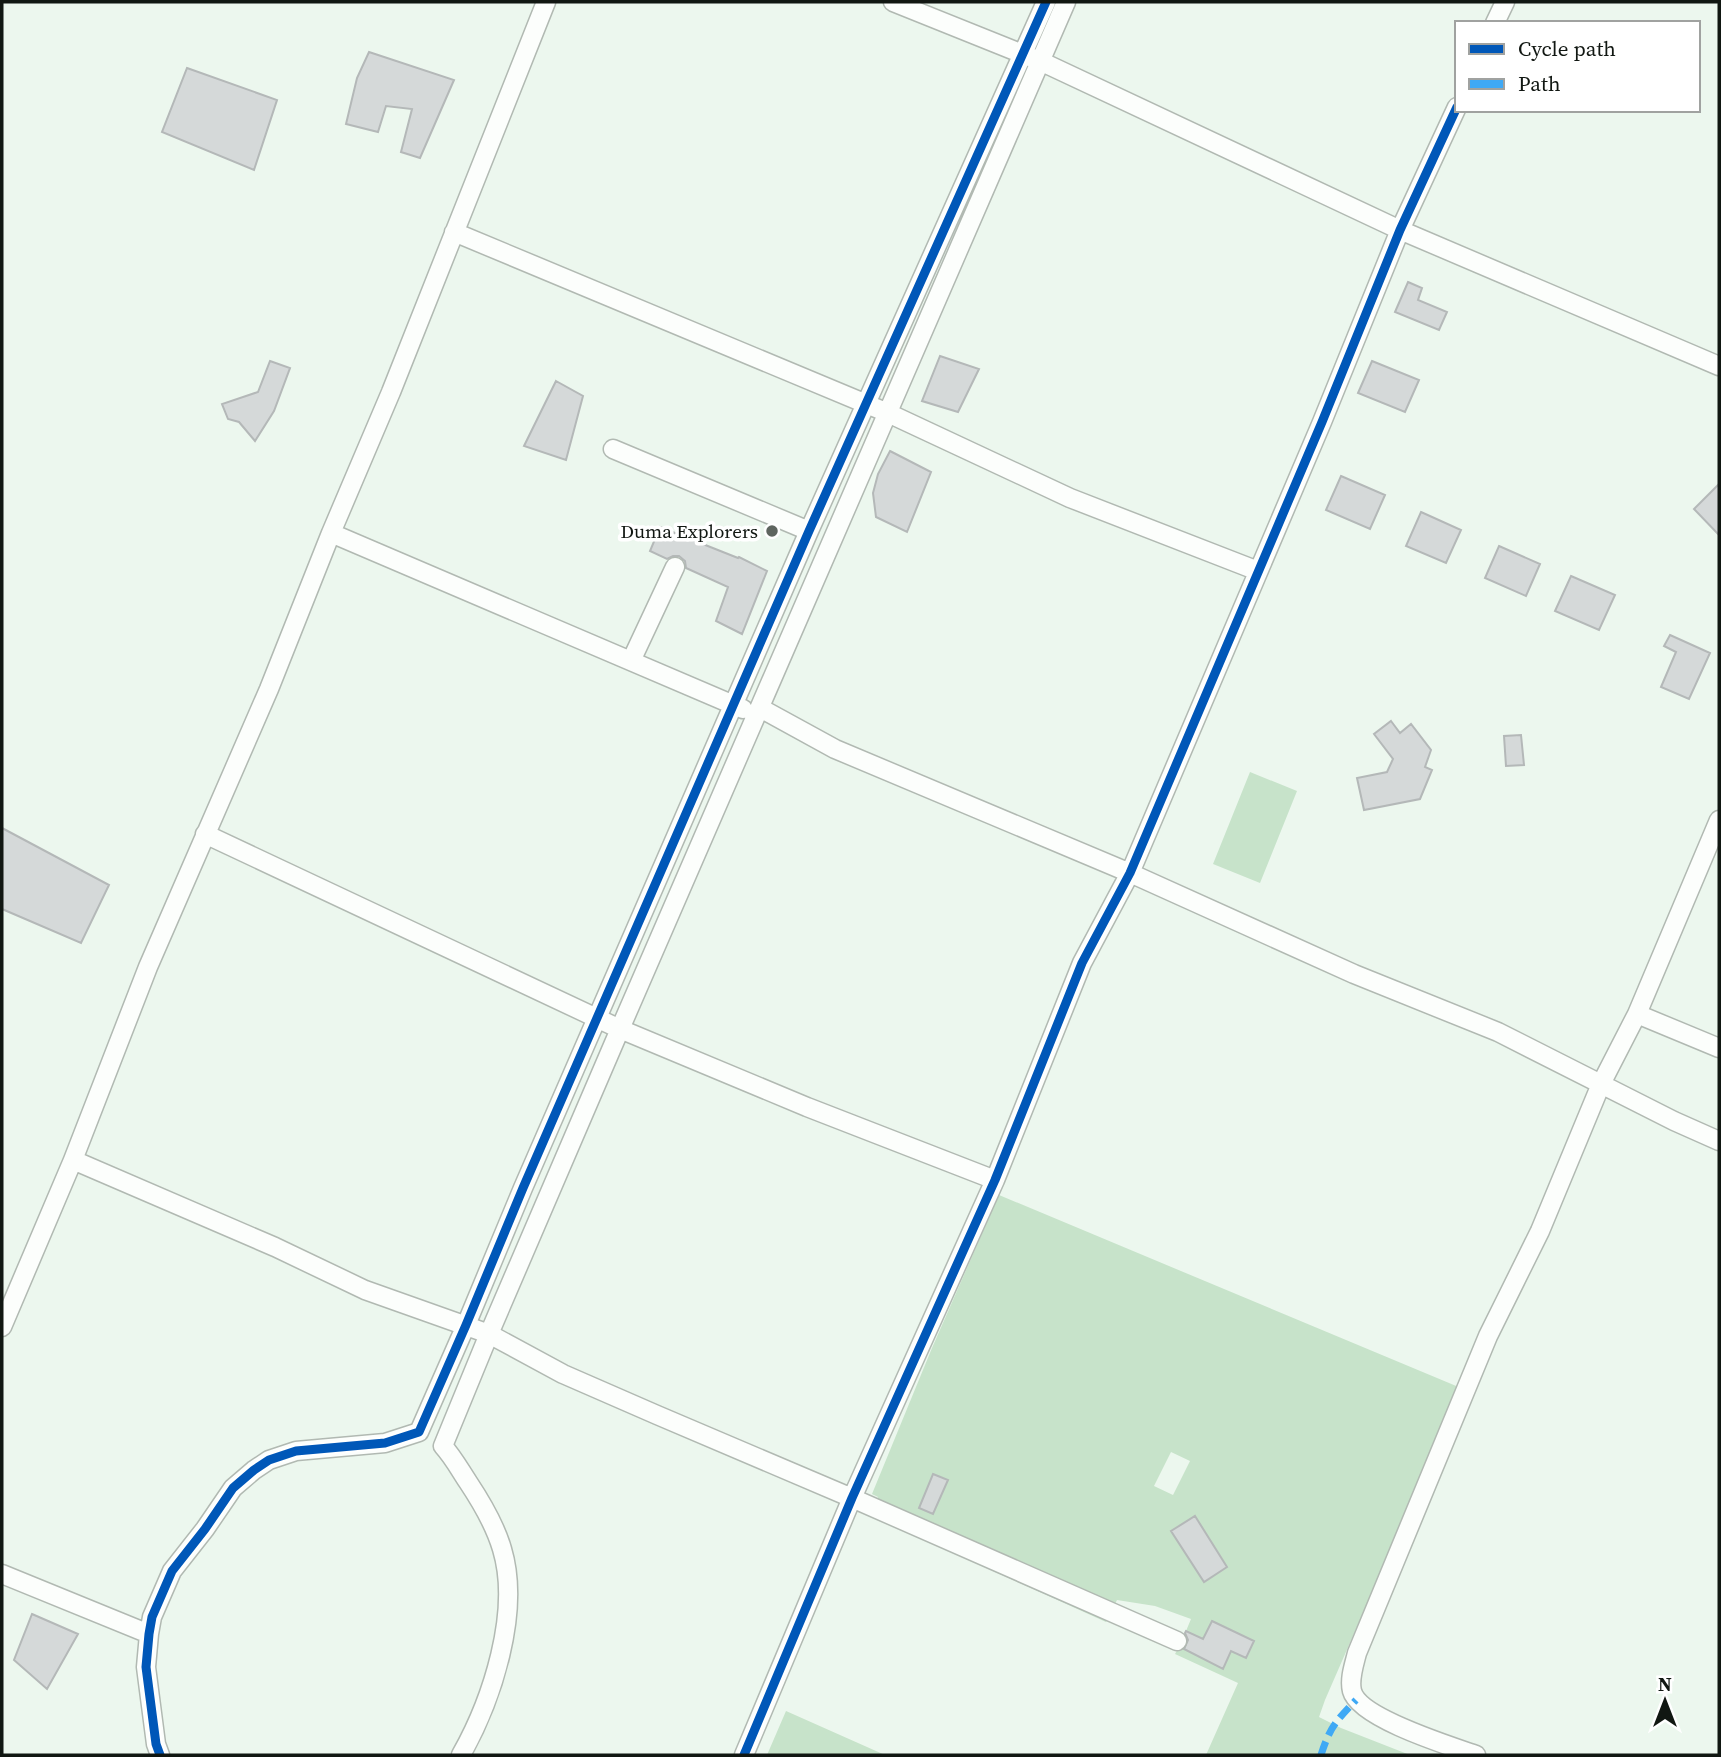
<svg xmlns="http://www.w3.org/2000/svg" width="1721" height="1757" viewBox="0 0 1721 1757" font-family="'Source Serif 4',serif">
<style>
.green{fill:#c7e3ca;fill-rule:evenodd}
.building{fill:#d5d9d9;stroke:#b4b8b8;stroke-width:2}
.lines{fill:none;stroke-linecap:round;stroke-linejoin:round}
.minor-casing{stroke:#b1b9b2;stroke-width:21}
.minor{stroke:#fcfefc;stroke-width:18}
.quiet{stroke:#3fa9f5;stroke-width:7;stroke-dasharray:14 7;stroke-linecap:butt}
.cycleway-casing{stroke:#fff;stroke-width:13}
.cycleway{stroke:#0057b8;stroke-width:9}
.poi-dot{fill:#5e655f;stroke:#fff;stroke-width:2.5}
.labels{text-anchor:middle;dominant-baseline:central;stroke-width:7;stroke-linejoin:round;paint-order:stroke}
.poi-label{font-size:19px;fill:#111712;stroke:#fff;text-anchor:end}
</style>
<rect width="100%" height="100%" fill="#ecf7ee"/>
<path class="green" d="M1250,772L1297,791L1260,883L1213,864Z
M999,1195L1461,1388L1325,1700L1319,1717L1341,1728L1410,1755H1206L1238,1683L1175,1654L1179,1647L1199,1656L1217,1649L1211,1663L1223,1669L1230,1654L1219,1649L1228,1628L1212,1621L1203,1639L1186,1631L1191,1619L1155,1606L1117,1600L1106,1622L869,1515L878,1497L872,1494L932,1348ZM1171,1452L1190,1461L1173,1495L1154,1486ZM933,1474L948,1480L933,1514L919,1508ZM1195,1516L1227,1566L1204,1581L1171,1531ZM1241,1635L1254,1641L1246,1658L1233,1652Z
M786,1711L885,1755H767Z"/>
<path class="building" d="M369,52L454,80L420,158L401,152L412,109L386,106L378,132L346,124L357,78Z
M187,68L277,100L254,170L162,132Z
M1408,282L1422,288L1418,300L1447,312L1439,330L1395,312Z
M940,356L979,369L958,412L922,401Z
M270,361L290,368L274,411L255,441L239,422L228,419L222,404L258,392Z
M1372,361L1419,380L1405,412L1358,393Z
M556,381L583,396L566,460L524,446Z
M890,451L931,472L907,532L876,517L873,493L878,474Z
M1341,476L1385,495L1370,529L1326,510Z
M1719,484V535L1694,509Z
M1421,512L1461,530L1446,563L1406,546Z
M660,527L738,558L739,557L767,571L742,634L716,621L728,587L686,568L685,561L679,556H673L667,559L650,551Z
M1499,546L1540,564L1526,596L1485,578Z
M1571,576L1615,595L1599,630L1555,611Z
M1670,635L1710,653L1689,699L1661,687L1676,652L1664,646Z
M1391,721L1400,733L1411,724L1431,750L1425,767L1432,770L1420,799L1364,810L1357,778L1387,772L1393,759L1374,734Z
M1521,735L1524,765L1506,766L1504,736Z
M2,828L109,885L81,943L2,909Z
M933,1474L948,1480L933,1514L919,1508Z
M1195,1516L1227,1567L1204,1582L1171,1531Z
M32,1614L78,1634L47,1689L14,1660Z
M1212,1621L1254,1641L1246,1658L1231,1651L1223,1669L1184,1649L1188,1640L1185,1633L1186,1631L1203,1639Z"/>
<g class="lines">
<defs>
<path id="minor" d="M893,2L1040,61L1400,230L1719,366
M1495,23L1505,2
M454,232L888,413L1070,498L1258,571
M613,449L809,531
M331,533L743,709
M631,661L675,567
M760,708L835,749L1130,873L1354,974L1498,1032L1674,1121L1719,1141
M205,834L620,1029L807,1107L995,1180
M1637,1014L1719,1048
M73,1160L275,1247L365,1290L489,1334L563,1374L657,1415L852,1498L1177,1641
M2,1327L73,1160L148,967L269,689L331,533L391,392L546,2
M2,1574L149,1634
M160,1755L156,1744L146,1667L149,1634L152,1617L172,1571L205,1529L233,1488L254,1470L269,1460L296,1451L385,1443L419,1432L466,1325L523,1188L809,531L1046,2
M461,1755C492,1700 521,1612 502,1549C495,1525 482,1503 468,1482C460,1470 453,1457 443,1446L489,1334L620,1029L1066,2
M744,1755L852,1498L995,1180L1082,963L1130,873L1322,422L1400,230L1457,107
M1476,1755C1450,1746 1359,1718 1352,1691C1349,1679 1354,1665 1357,1653L1488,1336L1540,1231L1601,1084L1637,1014L1719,820"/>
</defs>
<use href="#minor" class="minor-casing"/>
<use href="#minor" class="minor"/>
<path class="quiet" d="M1321,1755C1330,1727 1336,1721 1356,1700"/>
<defs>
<path id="cycleway" d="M160,1755L156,1744L146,1667L149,1634L152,1617L172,1571L205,1529L233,1488L254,1470L269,1460L296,1451L385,1443L419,1432L466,1325L523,1188L809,531L1046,2
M744,1755L852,1498L995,1180L1082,963L1130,873L1322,422L1400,230L1457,107"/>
</defs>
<use href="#cycleway" class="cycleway-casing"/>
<use href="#cycleway" class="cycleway"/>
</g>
<circle class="poi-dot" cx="772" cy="531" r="7"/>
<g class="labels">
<g class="poi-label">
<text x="758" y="531">Duma Explorers</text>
</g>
</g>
<rect width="1721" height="1757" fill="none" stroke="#111712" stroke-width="7"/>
<rect x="1455" y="21" width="245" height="91" fill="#ffffff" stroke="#a0a2a0" stroke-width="2"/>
<rect x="1469" y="44" width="35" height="10" fill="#0057b8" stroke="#a0a2a0" stroke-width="2"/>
<text x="1518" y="56" font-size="21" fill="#111712">Cycle path</text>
<rect x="1469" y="79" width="35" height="10" fill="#3fa9f5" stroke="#a0a2a0" stroke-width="2"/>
<text x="1518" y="91" font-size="21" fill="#111712">Path</text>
<g transform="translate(1665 1701)" stroke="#ffffff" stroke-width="5" paint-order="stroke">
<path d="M0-5L12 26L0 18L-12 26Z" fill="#111712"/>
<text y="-10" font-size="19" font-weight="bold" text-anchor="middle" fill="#111712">N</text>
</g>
</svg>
